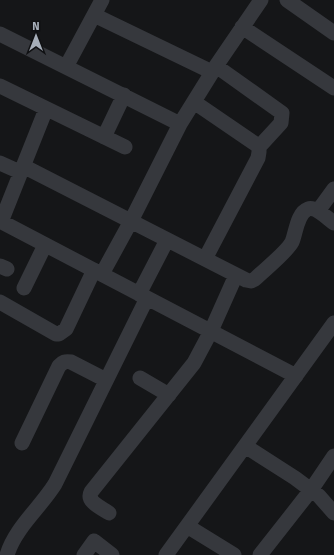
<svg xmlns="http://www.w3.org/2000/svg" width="334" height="555" viewBox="0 0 334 555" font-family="'Fira Sans',sans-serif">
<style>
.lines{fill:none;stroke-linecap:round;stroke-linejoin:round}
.minor{stroke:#36383d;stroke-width:15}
</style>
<rect width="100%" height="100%" fill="#151618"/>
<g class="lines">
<path class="minor" d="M287,0L334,33
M94,15L212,72
M242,27L334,88
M0,34L180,124
M216,66L282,113L281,123L259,147
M66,67L102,0
M0,86L125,147
M194,102L254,143L259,147V152L258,158L205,259
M104,137L124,95
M0,163L20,172
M23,166L246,280L251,281L255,279C265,269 286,253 292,242C296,233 297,213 308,209C316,206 328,219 334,223
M318,211L334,189
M0,221L296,376
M1,222L46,109
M0,266L7,269
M102,274L131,221L180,124L216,66L261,0
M24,288L45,245
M139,294L167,240
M0,302L56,334H59L66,329L94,270
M140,378L169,395
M22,443L59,366C63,362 65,361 71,362L106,380
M245,446L295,478L319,496L334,513
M109,513C102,508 86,502 91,492L194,363L211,331L236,275
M187,526L234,555
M7,555C15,528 40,508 55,484L147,298
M84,555L94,541L112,555
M166,555L334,323
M260,555L311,490L334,456"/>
</g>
<g transform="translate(36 36)" stroke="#101113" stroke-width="3" paint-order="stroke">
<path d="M0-3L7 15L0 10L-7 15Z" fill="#a6aeb9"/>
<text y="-6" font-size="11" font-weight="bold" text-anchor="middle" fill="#a6aeb9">N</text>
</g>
</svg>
